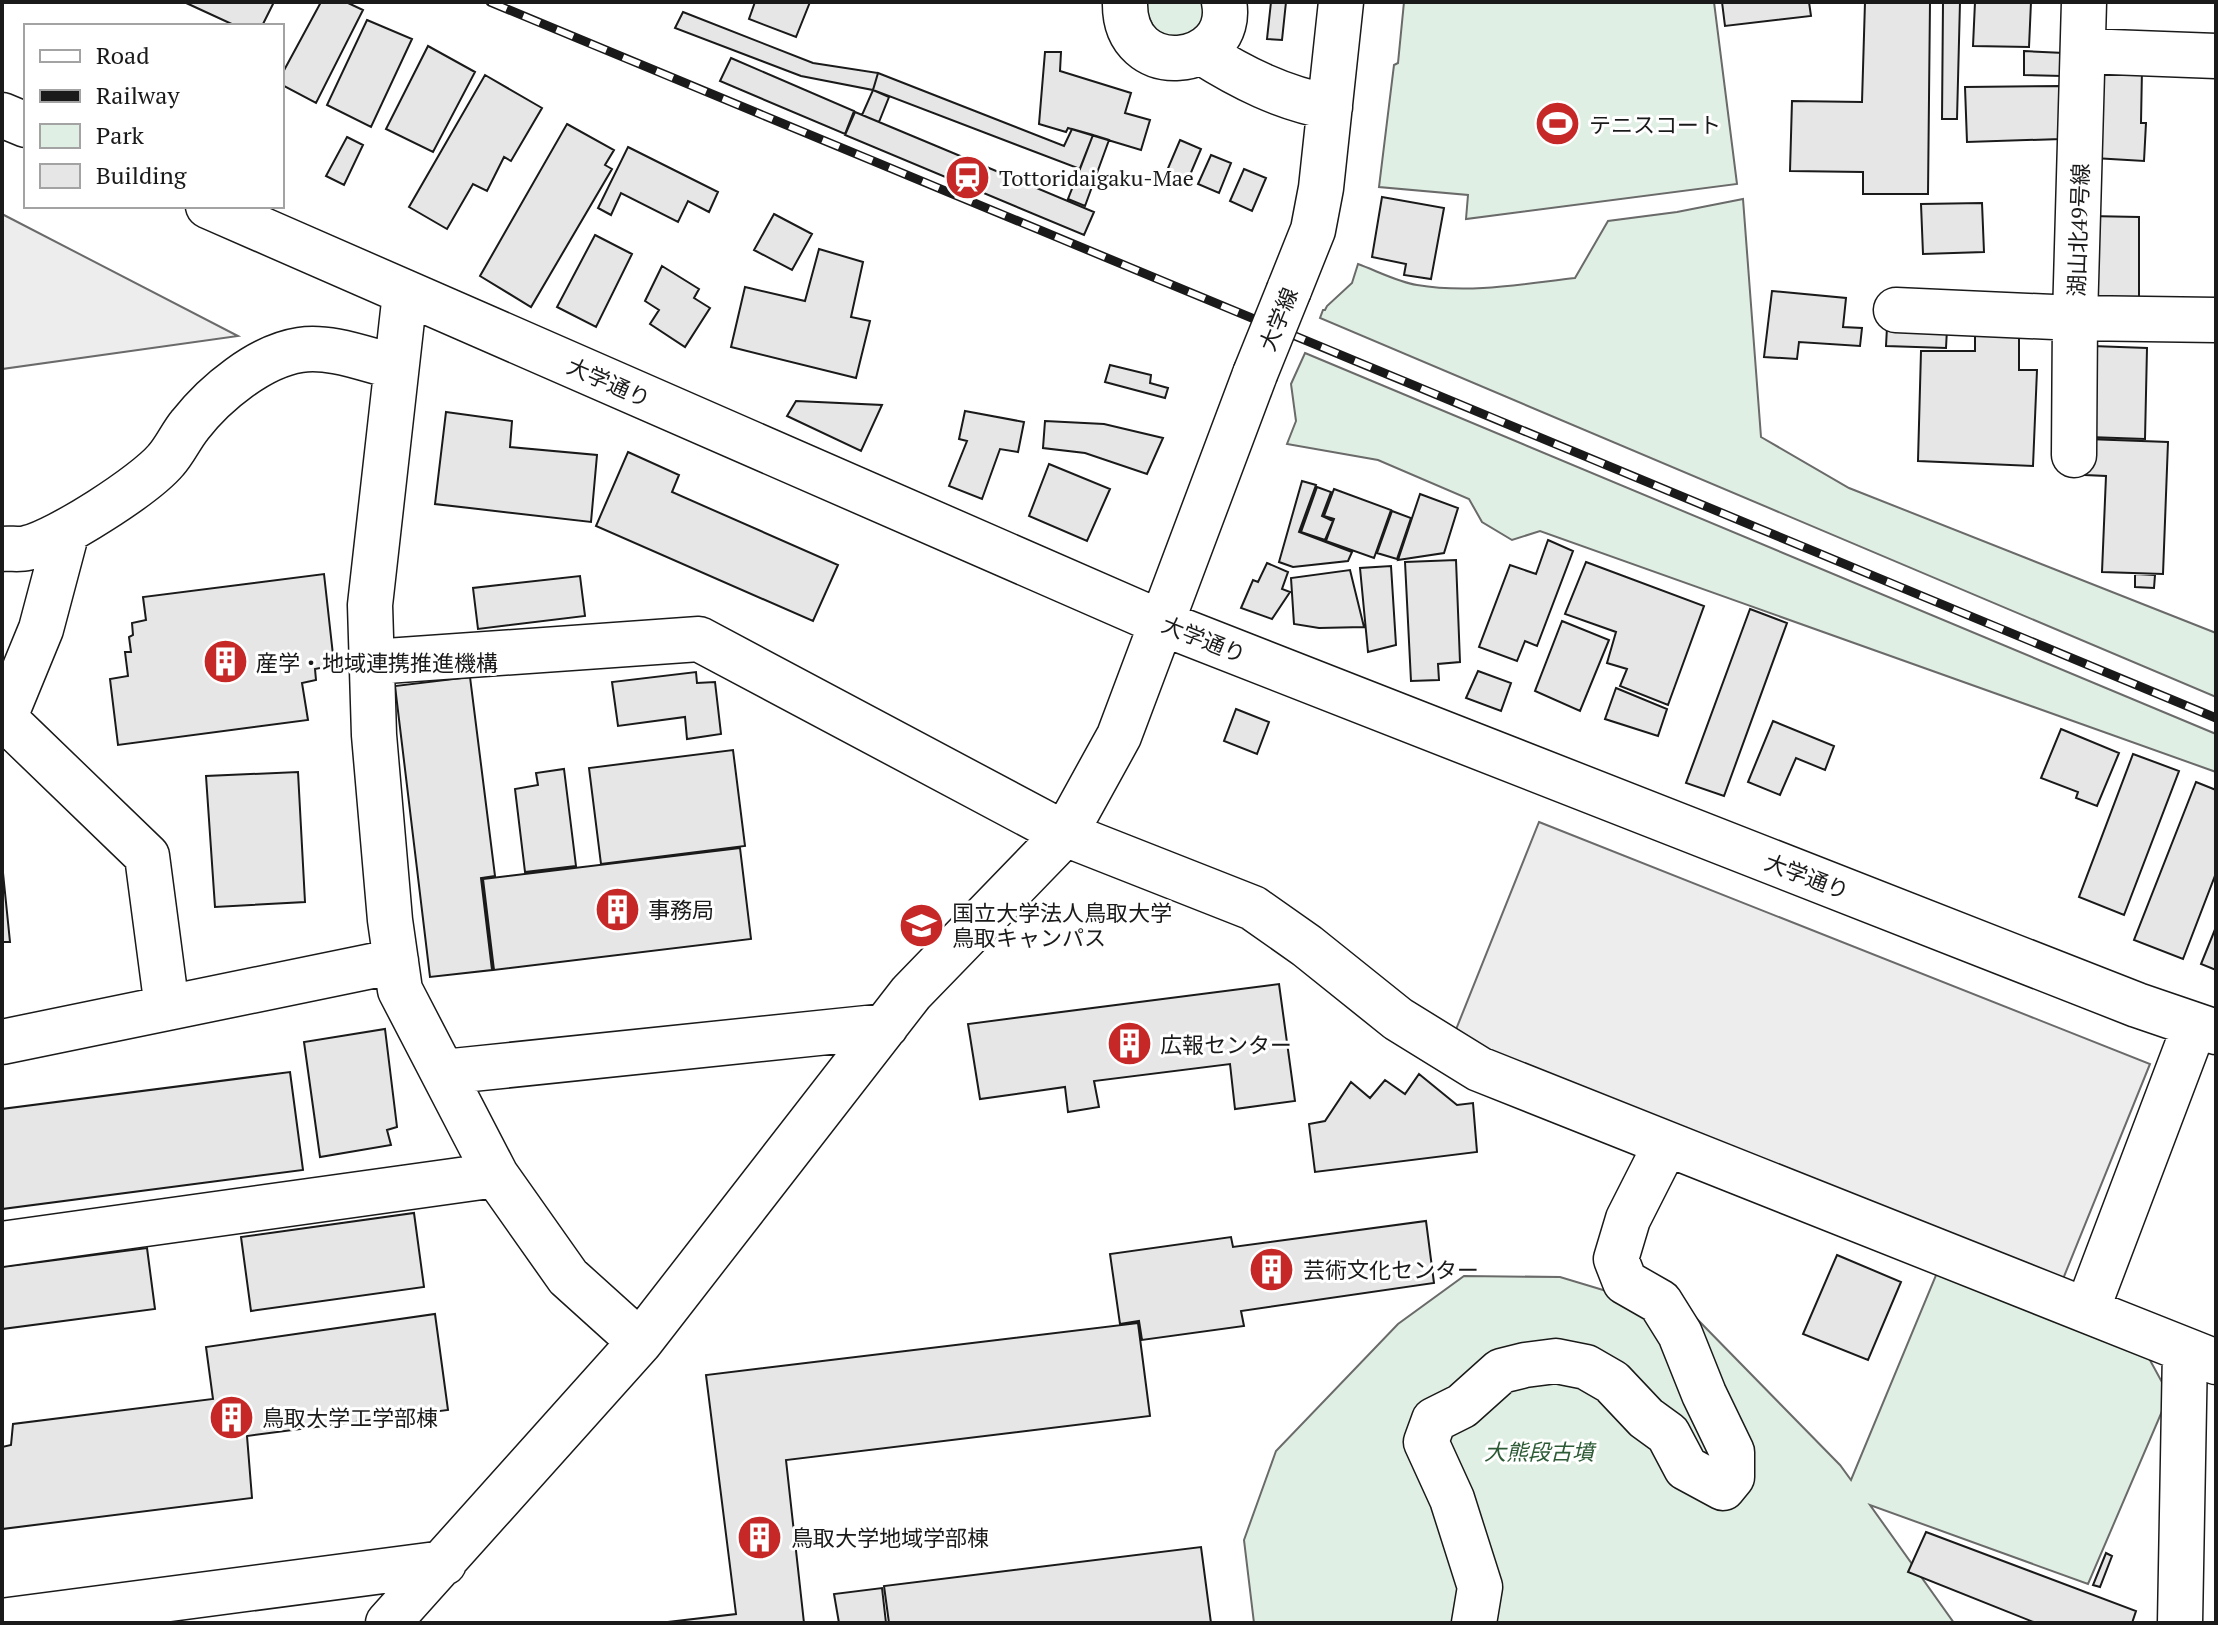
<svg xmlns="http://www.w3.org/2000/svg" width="2218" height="1625" viewBox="0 0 2218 1625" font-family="'PT Serif','Noto Sans JP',serif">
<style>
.green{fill:#e0efe3;stroke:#6a6a6a;stroke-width:2}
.parking{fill:#ededed;stroke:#6a6a6a;stroke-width:2}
.building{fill:#e6e6e6;stroke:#1a1a1a;stroke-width:2}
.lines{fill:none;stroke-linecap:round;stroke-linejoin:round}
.minor-casing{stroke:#1a1a1a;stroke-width:47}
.minor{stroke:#fff;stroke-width:44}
.rail-casing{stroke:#1a1a1a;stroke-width:9}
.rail{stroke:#fff;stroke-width:6;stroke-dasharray:18;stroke-linecap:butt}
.minor-bridge-casing{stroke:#1a1a1a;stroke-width:47;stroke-linecap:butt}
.minor-bridge{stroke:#fff;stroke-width:44}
.labels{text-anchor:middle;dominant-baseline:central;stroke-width:6;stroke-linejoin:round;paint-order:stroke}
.poi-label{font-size:22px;fill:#1a1a1a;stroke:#fff;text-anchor:start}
.street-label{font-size:22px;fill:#1a1a1a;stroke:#fff}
.park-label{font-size:22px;font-style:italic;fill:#2b5a34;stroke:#fff}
</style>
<rect width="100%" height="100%" fill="#fff"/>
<path class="green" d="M1142,2H1213L1204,34L1160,41Z
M1404,2H1714L1737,184L1466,219L1468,195L1379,187L1394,65L1398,63Z
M1743,199L1761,437L1849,488L2216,633V697L1320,318L1323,310H1325L1327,306L1352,283L1358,264C1377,271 1398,282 1417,285C1470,294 1523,284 1575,278L1608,221L1677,212Z
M1305,353L2216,734V772L1540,531L1512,540L1482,522L1469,499L1378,460L1287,444L1296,421L1291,384Z
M1939,1268L2145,1351L2169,1395L2088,1584L1870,1505L1954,1623H1254L1244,1540L1276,1451L1398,1324L1464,1276L1560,1277L1696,1318L1840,1465L1851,1480Z"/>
<path class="parking" d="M2,214L238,336L2,369Z
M1539,822L2150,1064L2063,1279L1453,1037Z"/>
<path class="building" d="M184,2H274L262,26H236Z
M321,2H346L363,10L316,103L282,85V74Z
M755,2H810L796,37L749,19Z
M1271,2H1286L1282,40L1267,39Z
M1722,2H1809L1811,16L1725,26Z
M1865,2H1930L1928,194H1863V172L1790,171L1792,101L1862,102Z
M1943,2H1960L1957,119H1942Z
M1975,2H2031L2029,47L1973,46Z
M683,12L813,63L878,73L873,90L801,76L675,28Z
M367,20L412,39L371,127L327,105Z
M428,46L475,72L433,152L386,129Z
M2024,51L2064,53L2062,76L2024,75Z
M1045,52H1061L1060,71L1131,93L1125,113L1150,120L1141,150L1068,128L1066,132L1039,124Z
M731,58L854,111L845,134L720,81Z
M2097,67L2142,69L2141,123H2146L2144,161L2094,158Z
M878,73L1064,146L1072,129L1093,135L1080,169L873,90Z
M485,75L542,108L511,161L504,157L487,191L473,184L447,229L409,207Z
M2060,86L2061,139L1967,142L1965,87Z
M873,90L889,97L879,122L862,115Z
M855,112L1094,212L1084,235L845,135Z
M567,124L614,150L605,165L612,169L531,307L480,276Z
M1093,135L1109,140L1085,206L1068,199Z
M347,137L363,145L344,185L326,176Z
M1180,140L1201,149L1187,182L1166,173Z
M628,147L718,192L709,212L688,201L678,222L621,193L611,215L598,208Z
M1211,155L1231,163L1219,193L1198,184Z
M1244,169L1266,178L1252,211L1230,201Z
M1382,197L1444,208L1431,279L1404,275L1406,264L1372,257Z
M1982,203L1984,252L1923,254L1921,204Z
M774,214L812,234L792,270L754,250Z
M2089,216L2139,217V297H2089Z
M595,235L632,254L596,327L557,307Z
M819,249L863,262L851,317L870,321L856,378L731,347L745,287L805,301Z
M662,266L699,289L694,298L710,308L685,347L650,324L659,310L645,301Z
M1772,291L1846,298L1843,327L1862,328L1860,346L1799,342L1797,359L1764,357Z
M1887,327L1947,329L1946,348L1886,346Z
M1975,332L2019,333V370H2037L2033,466L1918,461L1921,351H1975Z
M2092,346L2147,348L2145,439L2089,437Z
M1110,365L1151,375L1150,383L1168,388L1165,398L1105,382Z
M796,401L882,405L861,451L787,416Z
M965,411L1024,422L1018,452L1000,449L982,499L949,486L967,441L959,439Z
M446,412L512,421L510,447L597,455L591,522L435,504Z
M1045,421L1104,424L1163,438L1147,474L1085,453L1043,448Z
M2087,439L2168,442L2163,574L2102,572L2106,476L2085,475Z
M628,452L679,475L672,492L838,565L813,621L596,526Z
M1049,464L1110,489L1087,541L1029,516Z
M1302,481L1316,485L1299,532L1352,552L1348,561L1293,567L1279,562Z
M1317,487L1331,492L1322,516L1333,521L1325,540L1301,532Z
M1334,489L1391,510L1374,558L1326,541L1334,519L1324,516Z
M1420,494L1458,508L1444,553L1398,560Z
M1392,511L1411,518L1397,559L1377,553Z
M1548,540L1573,551L1537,646L1525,641L1517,661L1479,647L1510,565L1536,574Z
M1456,560L1460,662L1438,664L1439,680L1411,681L1405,562Z
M1586,562L1704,606L1668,705L1620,686L1627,669L1607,663L1616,632L1565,614Z
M1267,563L1288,572L1282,589L1290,592L1272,619L1241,608L1253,580L1258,582Z
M1391,566L1396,645L1368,652L1360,568Z
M1350,570L1364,627L1319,628L1294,624L1291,578Z
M324,574L333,655L324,657L325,667L315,669L316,680L302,683L308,720L118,745L110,679L128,676L125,652H131L129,637L133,635L132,623L146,620L143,597Z
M2135,574L2155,575L2154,588L2135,587Z
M580,576L585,616L478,629L473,588Z
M1750,609L1787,623L1724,796L1686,783Z
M1562,621L1609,640L1580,711L1535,691Z
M1478,671L1511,683L1501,711L1466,698Z
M696,672L697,683L715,682L721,734L687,739L685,717L618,726L612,682Z
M470,677L495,876L481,878L492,970L430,977L395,686Z
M1616,688L1667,709L1658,736L1605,719Z
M1236,709L1269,722L1257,754L1224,741Z
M1773,721L1834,746L1825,770L1796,758L1780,795L1748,782Z
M2061,729L2119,753L2097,806L2076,798L2078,792L2041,778Z
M733,750L745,846L601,864L589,768Z
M2133,754L2179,771L2124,915L2079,897Z
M564,769L576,866L525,872L515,789L538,785L536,773Z
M298,772L305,902L215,907L206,776Z
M2196,782L2216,790V873L2183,959L2134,940Z
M740,848L751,939L494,970L483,879Z
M2,863L10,942H2Z
M2216,927V970L2201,964Z
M1279,984L1295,1101L1235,1109L1230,1064L1094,1081L1099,1107L1068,1112L1065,1087L980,1099L968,1024Z
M385,1029L397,1127L387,1130L391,1145L320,1157L304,1042Z
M290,1072L303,1170L2,1209V1109Z
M1419,1074L1457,1105L1473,1103L1477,1152L1315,1172L1309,1124L1325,1121L1351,1082L1370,1098L1385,1080L1405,1094Z
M414,1213L424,1287L251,1311L241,1237Z
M1426,1221L1434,1283L1241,1311L1244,1326L1142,1340L1139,1321L1120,1324L1110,1254L1231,1237L1233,1247Z
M147,1248L155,1309L2,1329V1267Z
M1837,1255L1901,1282L1868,1360L1803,1334Z
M435,1314L448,1410L247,1436L252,1498L2,1529V1447L11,1445L13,1424L213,1399L206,1347Z
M1138,1323L1150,1416L786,1460L804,1623H659L736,1614L706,1375Z
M1926,1532L2136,1611L2132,1623H2036L1908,1572Z
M1201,1547L1211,1623H889L884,1586Z
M2106,1553L2112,1556L2100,1587L2093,1585Z
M882,1588L886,1623H839L834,1594Z"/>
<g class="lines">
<defs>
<path id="minor" d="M1125,2C1123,84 1237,69 1224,2
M2084,2L2075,318L2216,320
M2084,51L2216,56
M1201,52C1242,78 1282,98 1330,107
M2,115L26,125
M208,206L1162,623L2137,1005L2216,1032
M1289,290L1313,230L1321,188L1341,2
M405,293L370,605L374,735L390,920L400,990L496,1175L568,1277L640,1342
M1896,310L2075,318L2074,455
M2,549C10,548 19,550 27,548C58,541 145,485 166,460C175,450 181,436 190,425C215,393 260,356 300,350C330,345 367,360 396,367
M372,662L699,639L1065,834L1253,908L1307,946L1398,1019L1479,1069L2216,1362
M4,718L147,856L167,1008
M2,724L41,629L67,531
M2,1042L396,961
M443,1072L886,1026
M2,1244L496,1175
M2087,1310L2195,1025
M2,1621L444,1563
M388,1623L640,1342L911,993L1065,834L1119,736L1255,374
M1474,1623L1480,1587L1452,1499L1426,1442L1434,1420L1462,1406L1501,1371L1525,1365L1556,1361L1586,1367L1612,1382L1646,1418L1668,1434L1686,1468L1723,1488L1732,1477V1452L1704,1394L1680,1334L1660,1302L1625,1282L1616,1259L1628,1219L1666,1144
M2180,1623L2185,1351"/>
</defs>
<use href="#minor" class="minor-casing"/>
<use href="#minor" class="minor"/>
<defs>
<path id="rail" d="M490,2L2216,718"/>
</defs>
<use href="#rail" class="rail-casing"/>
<use href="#rail" class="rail"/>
<defs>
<path id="minor-bridge" d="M1255,374L1289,290"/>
</defs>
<use href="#minor-bridge" class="minor-bridge-casing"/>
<use href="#minor-bridge" class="minor-bridge"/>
</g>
<defs>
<symbol id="stadium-disc" viewBox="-11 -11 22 22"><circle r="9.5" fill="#c62828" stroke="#fff"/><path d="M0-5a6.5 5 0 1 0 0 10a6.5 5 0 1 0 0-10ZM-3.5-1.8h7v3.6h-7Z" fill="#fff"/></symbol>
<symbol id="station-disc" viewBox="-11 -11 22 22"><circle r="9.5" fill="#c62828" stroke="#fff"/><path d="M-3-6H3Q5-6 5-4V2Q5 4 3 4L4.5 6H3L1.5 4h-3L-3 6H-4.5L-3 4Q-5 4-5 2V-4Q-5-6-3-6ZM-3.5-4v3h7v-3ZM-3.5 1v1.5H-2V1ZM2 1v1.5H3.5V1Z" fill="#fff"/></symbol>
<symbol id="building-disc" viewBox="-11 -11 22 22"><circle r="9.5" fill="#c62828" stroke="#fff"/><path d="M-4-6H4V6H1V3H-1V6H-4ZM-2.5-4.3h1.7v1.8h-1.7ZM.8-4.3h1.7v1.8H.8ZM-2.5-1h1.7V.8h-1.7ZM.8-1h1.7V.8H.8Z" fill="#fff"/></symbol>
<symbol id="university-disc" viewBox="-11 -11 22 22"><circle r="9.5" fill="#c62828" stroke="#fff"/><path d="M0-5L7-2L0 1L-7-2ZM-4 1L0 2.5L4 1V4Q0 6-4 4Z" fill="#fff"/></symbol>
</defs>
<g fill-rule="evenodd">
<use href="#stadium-disc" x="1532" y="98" width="51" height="51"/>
<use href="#station-disc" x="942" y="152" width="51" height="51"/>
<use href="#building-disc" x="200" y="636" width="51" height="51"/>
<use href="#building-disc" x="592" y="884" width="51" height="51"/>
<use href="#university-disc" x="896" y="900" width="51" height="51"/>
<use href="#building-disc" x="1104" y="1018" width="51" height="51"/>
<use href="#building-disc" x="1246" y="1244" width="51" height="51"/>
<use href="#building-disc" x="206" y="1392" width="51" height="51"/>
<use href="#building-disc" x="734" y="1512" width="51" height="51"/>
</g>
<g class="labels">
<g class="poi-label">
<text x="1589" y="124">テニスコート</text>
<text x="999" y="177">Tottoridaigaku-Mae</text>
<text x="256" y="662">産学・地域連携推進機構</text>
<text x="648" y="909">事務局</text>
<text x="952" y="912">国立大学法人鳥取大学<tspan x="952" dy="25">鳥取キャンパス</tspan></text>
<text x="1160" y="1044">広報センター</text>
<text x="1303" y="1269">芸術文化センター</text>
<text x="262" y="1417">鳥取大学工学部棟</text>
<text x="791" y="1537">鳥取大学地域学部棟</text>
</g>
<g class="street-label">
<text transform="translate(2078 230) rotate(-88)">湖山北49号線</text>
<text transform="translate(1278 319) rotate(-68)">大学線</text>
<text transform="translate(609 382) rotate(24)">大学通り</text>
<text transform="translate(1204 639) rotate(22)">大学通り</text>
<text transform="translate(1807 876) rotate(21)">大学通り</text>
</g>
<g class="park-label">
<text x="1539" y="1451">大熊段古墳</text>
</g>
</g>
<rect width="2218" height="1625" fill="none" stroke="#1a1a1a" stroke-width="8"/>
<rect x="24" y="24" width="260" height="184" fill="#ffffff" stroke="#a3a3a3" stroke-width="2"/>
<rect x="40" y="50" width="40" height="12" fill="#ffffff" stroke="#a3a3a3" stroke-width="2"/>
<text x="96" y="64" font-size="24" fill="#1a1a1a">Road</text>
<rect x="40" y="90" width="40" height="12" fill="#1a1a1a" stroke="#a3a3a3" stroke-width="2"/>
<text x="96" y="104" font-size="24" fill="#1a1a1a">Railway</text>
<rect x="40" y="124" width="40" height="24" fill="#e0efe3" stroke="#a3a3a3" stroke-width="2"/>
<text x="96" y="144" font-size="24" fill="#1a1a1a">Park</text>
<rect x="40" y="164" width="40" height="24" fill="#e6e6e6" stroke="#a3a3a3" stroke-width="2"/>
<text x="96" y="184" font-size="24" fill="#1a1a1a">Building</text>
</svg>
